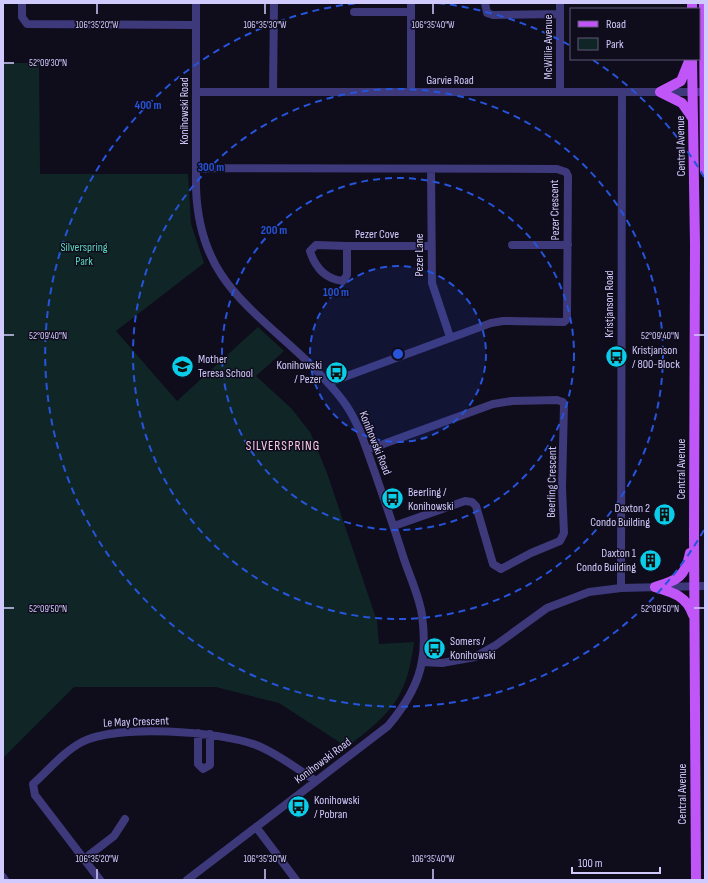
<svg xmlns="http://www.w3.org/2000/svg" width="708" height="883" viewBox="0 0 708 883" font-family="'Sofia Sans Condensed',sans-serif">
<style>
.green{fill:#102626}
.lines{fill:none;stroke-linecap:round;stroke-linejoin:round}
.minor{stroke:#3d397a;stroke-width:8}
.major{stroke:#c056f8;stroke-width:10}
.ticks{fill:none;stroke:#d1cafd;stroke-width:1.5}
.ring{fill:none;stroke:#2654da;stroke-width:2;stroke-dasharray:7 5}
.labels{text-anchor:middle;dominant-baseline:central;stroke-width:3;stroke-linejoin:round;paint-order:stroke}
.street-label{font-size:12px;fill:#d1cafd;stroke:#0f0c1c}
.park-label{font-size:12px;fill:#5ad8bc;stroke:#0f0c1c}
.poi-label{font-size:12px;fill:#d1cafd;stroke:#0f0c1c;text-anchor:start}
.neighbourhood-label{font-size:13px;letter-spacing:1px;fill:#fdccea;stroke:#0f0c1c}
.ticks-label{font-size:10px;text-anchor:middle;fill:#d1cafd;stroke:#0f0c1c;stroke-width:3;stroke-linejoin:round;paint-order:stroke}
.centre{fill:#2654da;stroke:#0f0c1c;stroke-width:2}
.ring-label{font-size:12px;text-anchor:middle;font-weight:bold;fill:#2654da;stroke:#0f0c1c;stroke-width:3;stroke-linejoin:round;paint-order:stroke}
</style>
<rect width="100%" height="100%" fill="#0f0c1c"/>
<path class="green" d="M3,63H39L40,174H188L191,224L204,263L116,331L177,401L258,327L284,351L256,376L291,408L310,432L327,473L377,621L379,644L414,642C407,699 390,714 347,747L279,703L216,687H74L3,758Z"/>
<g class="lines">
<path class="minor" d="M22,3V17L27,24L196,25
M411,3V92
M485,3L487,13L493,15L560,14
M560,3V92
M354,12H411
M273,91L274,3
M196,92H704
M196,168L557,169L566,172L568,176L567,319L564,322L503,321L491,323L328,383
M431,169L432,283L450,337
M316,245L347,246V275L343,281C325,279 315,267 310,251Z
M512,245H568
M347,246H431
M367,450L493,404L512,401L557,400L563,402L564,405L562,488L564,533L560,541L531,553L501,569L493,564L476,506L472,502L465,501L394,526
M621,588L622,92
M422,662L442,663L475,657L496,645L547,608L589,592L621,588L705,586
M198,733V764L203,769L210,765V734
M256,827L296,880
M84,859L114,836L125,819
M3,877L5,880
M100,880L35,795L33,784C49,770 63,752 82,742C115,724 220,731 256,745C277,753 297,769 316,781
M187,880L388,726C404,707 418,686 422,661C425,646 424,630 422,615C419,595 409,575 403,556C394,527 384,499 374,470C366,448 359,424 346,405C335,389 321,375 307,361C248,305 199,278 196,188V3"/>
<path class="major" d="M704,3L705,171
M692,9V3
M692,59L695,244L694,536L696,880
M660,92L681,81L689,61
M660,92L682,103L693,119
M655,587C677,580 685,578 690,553
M655,587C672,592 687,596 693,615"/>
</g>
<path class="ticks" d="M97,4V14M265,4V14M433,4V14M4,63H14M4,335H14M694,335H704M4,608H14M694,608H704M97,869V879M265,869V879M433,869V879"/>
<circle cx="398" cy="354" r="88" fill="#2654da" fill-opacity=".12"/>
<g class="ring">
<circle cx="398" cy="354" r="88"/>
<circle cx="398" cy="354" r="176"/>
<circle cx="398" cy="354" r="265"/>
<path d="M704 530A353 353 0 1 1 358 3M438 3A353 353 0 0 1 569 45M593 60A353 353 0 0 1 704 177"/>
</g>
<defs>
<symbol id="bus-disc" viewBox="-11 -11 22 22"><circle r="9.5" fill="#0acde9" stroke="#0f0c1c"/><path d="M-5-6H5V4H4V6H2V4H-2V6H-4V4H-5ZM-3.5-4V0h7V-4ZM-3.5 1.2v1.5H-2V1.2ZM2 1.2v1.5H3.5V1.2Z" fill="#111"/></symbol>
<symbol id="school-disc" viewBox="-11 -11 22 22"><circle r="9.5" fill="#0acde9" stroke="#0f0c1c"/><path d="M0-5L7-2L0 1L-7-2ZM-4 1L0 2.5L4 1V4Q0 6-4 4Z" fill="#111"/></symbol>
<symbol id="building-disc" viewBox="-11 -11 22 22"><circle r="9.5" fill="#0acde9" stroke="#0f0c1c"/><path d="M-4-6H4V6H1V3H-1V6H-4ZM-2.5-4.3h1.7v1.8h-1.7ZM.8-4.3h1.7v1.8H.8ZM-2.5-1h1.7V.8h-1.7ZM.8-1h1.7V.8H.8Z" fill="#111"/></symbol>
</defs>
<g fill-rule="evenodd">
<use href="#bus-disc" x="604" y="344" width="25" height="25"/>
<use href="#school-disc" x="170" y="354" width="25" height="25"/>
<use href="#bus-disc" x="324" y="360" width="25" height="25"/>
<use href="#bus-disc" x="380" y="486" width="25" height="25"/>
<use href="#building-disc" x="652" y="502" width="25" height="25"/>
<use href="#building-disc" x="638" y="548" width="25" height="25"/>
<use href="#bus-disc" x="422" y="636" width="25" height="25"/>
<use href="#bus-disc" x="286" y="794" width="25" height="25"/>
</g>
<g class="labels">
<g class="street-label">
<text transform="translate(548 47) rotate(-90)">McWillie Avenue</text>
<text x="450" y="80">Garvie Road</text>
<text transform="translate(184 111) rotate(-90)">Konihowski Road</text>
<text transform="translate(681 146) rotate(-91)">Central Avenue</text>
<text transform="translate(555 210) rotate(-91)">Pezer Crescent</text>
<text x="377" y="234">Pezer Cove</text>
<text transform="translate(419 255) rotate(-90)">Pezer Lane</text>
<text transform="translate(609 304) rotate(-90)">Kristjanson Road</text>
<text transform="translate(375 443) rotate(68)">Konihowski Road</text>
<text transform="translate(681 469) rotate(-90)">Central Avenue</text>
<text transform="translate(552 482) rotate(-89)">Beerling Crescent</text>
<text transform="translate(136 722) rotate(-2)">Le May Crescent</text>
<text transform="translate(323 761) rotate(-37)">Konihowski Road</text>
<text transform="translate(682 794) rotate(-90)">Central Avenue</text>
</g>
<g class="park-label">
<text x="84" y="247">Silverspring<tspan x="84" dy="14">Park</tspan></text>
</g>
<g class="poi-label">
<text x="632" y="350">Kristjanson<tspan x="632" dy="14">/ 800-Block</tspan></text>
<text x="198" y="359">Mother<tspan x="198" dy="14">Teresa School</tspan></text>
<text x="322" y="365" text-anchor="end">Konihowski<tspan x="322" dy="14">/ Pezer</tspan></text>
<text x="408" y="492">Beerling /<tspan x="408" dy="14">Konihowski</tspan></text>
<text x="650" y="508" text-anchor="end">Daxton 2<tspan x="650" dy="14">Condo Building</tspan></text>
<text x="636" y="553" text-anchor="end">Daxton 1<tspan x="636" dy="14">Condo Building</tspan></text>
<text x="450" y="641">Somers /<tspan x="450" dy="14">Konihowski</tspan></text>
<text x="314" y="800">Konihowski<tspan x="314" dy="14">/ Pobran</tspan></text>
</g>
<g class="neighbourhood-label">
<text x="283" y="446">SILVERSPRING</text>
</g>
</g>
<g class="ticks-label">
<text x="97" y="28">106°35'20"W</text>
<text x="265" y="28">106°35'30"W</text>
<text x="433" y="28">106°35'40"W</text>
<text x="48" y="66">52°09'30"N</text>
<text x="660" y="339">52°09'40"N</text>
<text x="48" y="339">52°09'40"N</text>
<text x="660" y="612">52°09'50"N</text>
<text x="48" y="612">52°09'50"N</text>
<text x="97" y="862">106°35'20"W</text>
<text x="265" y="862">106°35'30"W</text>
<text x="433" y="862">106°35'40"W</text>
</g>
<circle cx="398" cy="354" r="6" class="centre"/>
<g class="ring-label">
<text x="148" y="109">400 m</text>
<text x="211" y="171">300 m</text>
<text x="274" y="234">200 m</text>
<text x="336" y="296">100 m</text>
</g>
<rect width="708" height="883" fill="none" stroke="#d1cafd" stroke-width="8"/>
<rect x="570" y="8" width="130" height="52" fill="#0f0c1c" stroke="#5d5876"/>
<rect x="578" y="21" width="20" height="6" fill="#c056f8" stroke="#5d5876"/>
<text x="606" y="28" font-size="12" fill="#d1cafd">Road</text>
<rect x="578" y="38" width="20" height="12" fill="#102626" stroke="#5d5876"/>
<text x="606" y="48" font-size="12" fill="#d1cafd">Park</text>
<path d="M572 867v6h88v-6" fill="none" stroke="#d1cafd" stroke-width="2"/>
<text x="578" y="867" font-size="12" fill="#d1cafd" stroke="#0f0c1c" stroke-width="3" paint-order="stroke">100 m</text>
</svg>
